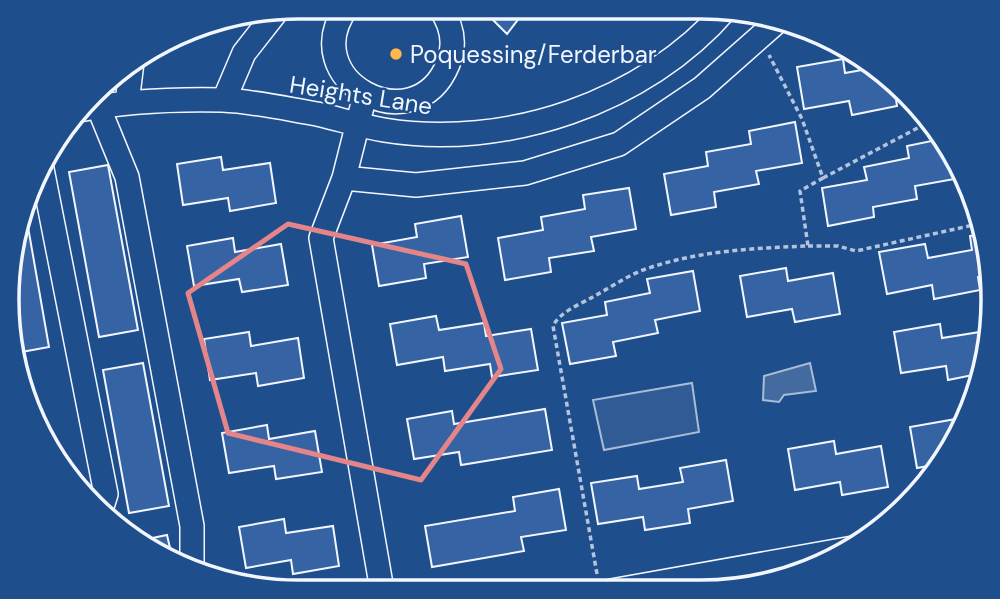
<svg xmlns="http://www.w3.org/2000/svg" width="1000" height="599" viewBox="0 0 1000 599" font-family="'DM Sans',sans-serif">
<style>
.built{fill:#305b95;stroke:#a8bbd7;stroke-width:2}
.water{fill:#446ba0;stroke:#a8bbd7;stroke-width:2}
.building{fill:#3563a3;stroke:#f2f6ff;stroke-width:2}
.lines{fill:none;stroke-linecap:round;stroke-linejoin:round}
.minor-casing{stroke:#f2f6ff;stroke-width:26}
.path{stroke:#b3c4dc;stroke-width:3.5;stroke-dasharray:5 3.5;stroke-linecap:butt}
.minor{stroke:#1f4e8c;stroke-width:23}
.marked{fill:none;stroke:#e38589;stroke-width:5;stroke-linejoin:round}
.poi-dot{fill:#ffb74d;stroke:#1f4e8c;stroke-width:2.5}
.labels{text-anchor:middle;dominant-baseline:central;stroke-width:5;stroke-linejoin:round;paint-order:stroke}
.poi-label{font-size:24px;fill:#f2f6ff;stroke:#1f4e8c;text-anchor:start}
.street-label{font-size:24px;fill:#f2f6ff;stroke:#1f4e8c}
.rim{fill:none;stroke:#f2f6ff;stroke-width:3.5}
</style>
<rect width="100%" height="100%" fill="#1f4e8c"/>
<path class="built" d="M692,383L699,432L604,450L593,400Z"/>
<path class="water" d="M810,363L816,391L784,395L779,402L763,400L764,376Z"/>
<path class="building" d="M481,8H527L507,34Z
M565,8L581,9L575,16Z
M843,59L845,73L878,67L894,85L897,106L852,115L849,101L804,109L797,67Z
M795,122L802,163L756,171L759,184L714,192L716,207L671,215L664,174L708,166L706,152L751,144L749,131Z
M941,139L954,153L960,178L915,186L917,199L873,207L874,217L828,226L822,188L867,180L864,167L909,158L907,146Z
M221,157L223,170L270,163L276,203L230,211L228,198L183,205L177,164Z
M108,165L138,330L99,337L69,172Z
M629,188L636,229L591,237L594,251L549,258L551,272L505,280L498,238L543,230L541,217L585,209L583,195Z
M24,204L49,347L16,353L7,299Z
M461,216L468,257L424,264L426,278L379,286L372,245L417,237L415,224Z
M981,234L990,261V275L978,277L980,290L934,299L932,285L887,294L879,252L925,244L928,258L972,250L970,236Z
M233,238L235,252L281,244L288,285L242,292L239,279L194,286L187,246Z
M786,268L788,281L833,273L840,314L795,322L792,309L747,317L740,276Z
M693,271L700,311L655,320L658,333L613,342L616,356L570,364L562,323L607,315L605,302L650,293L647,279Z
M436,316L439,330L484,323L486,336L531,329L538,370L492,377L490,364L445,371L443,357L397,365L390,324Z
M940,324L942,338L986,331L983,373L948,380L946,366L901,373L894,332Z
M249,332L251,346L298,338L304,378L258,386L256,373L210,380L204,339Z
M143,363L169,506L129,513L103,370Z
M545,409L552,450L461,465L459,452L414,459L407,419L452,411L454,424Z
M956,419L958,427L939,464L917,468L910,427Z
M267,425L269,439L315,431L322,472L276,479L274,466L229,473L222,433Z
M834,441L836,454L881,446L888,487L842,495L840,482L795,490L788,449Z
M726,460L733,501L688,509L690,523L645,530L643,517L598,524L591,483L637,476L639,489L683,482L680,468Z
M559,489L566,530L521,537L524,551L432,567L425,526L515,511L513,497Z
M284,519L286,533L333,526L339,566L293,574L291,560L246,568L239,527Z
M167,535L173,561L138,541Z"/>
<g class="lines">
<defs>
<path id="minor" d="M347,7C294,80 415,145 448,64C456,44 452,25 440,8
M365,95L344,178L321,238L382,590
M224,100L244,53L277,11
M127,103L132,62
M98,106L127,177L192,526V568L190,570
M79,110C126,101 175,99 222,100C252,101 287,109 317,114C339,119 361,126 384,130C505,150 645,103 726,9
M42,169L106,494L101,510
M344,178L416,185L525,173L619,144L702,88L779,20
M611,591L853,548"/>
</defs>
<use href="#minor" class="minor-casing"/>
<path class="path" d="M823,178L927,123
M808,246H838L856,251L978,224
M597,574L553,326C559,313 578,305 591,298C608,289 625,277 643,270C695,251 754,248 808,246L800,191L823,178L802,119L769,55"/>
<use href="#minor" class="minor"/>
</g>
<path class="marked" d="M288,224L466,264L501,369L421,480L228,433L188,293Z"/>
<circle class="poi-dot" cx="396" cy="54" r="7"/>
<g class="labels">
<g class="poi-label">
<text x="410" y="54">Poquessing/Ferderbar</text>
</g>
<g class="street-label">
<text transform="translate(361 95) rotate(9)">Heights Lane</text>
</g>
</g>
<path d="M0 0H1000V599H0ZM299 19H701A280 280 0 0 1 981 299V300A280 280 0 0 1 701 580H299A280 280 0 0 1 19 300V299A280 280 0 0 1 299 19Z" fill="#1f4e8c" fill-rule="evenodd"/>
<path class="rim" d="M299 19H701A280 280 0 0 1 981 299V300A280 280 0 0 1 701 580H299A280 280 0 0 1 19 300V299A280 280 0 0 1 299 19Z"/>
</svg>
